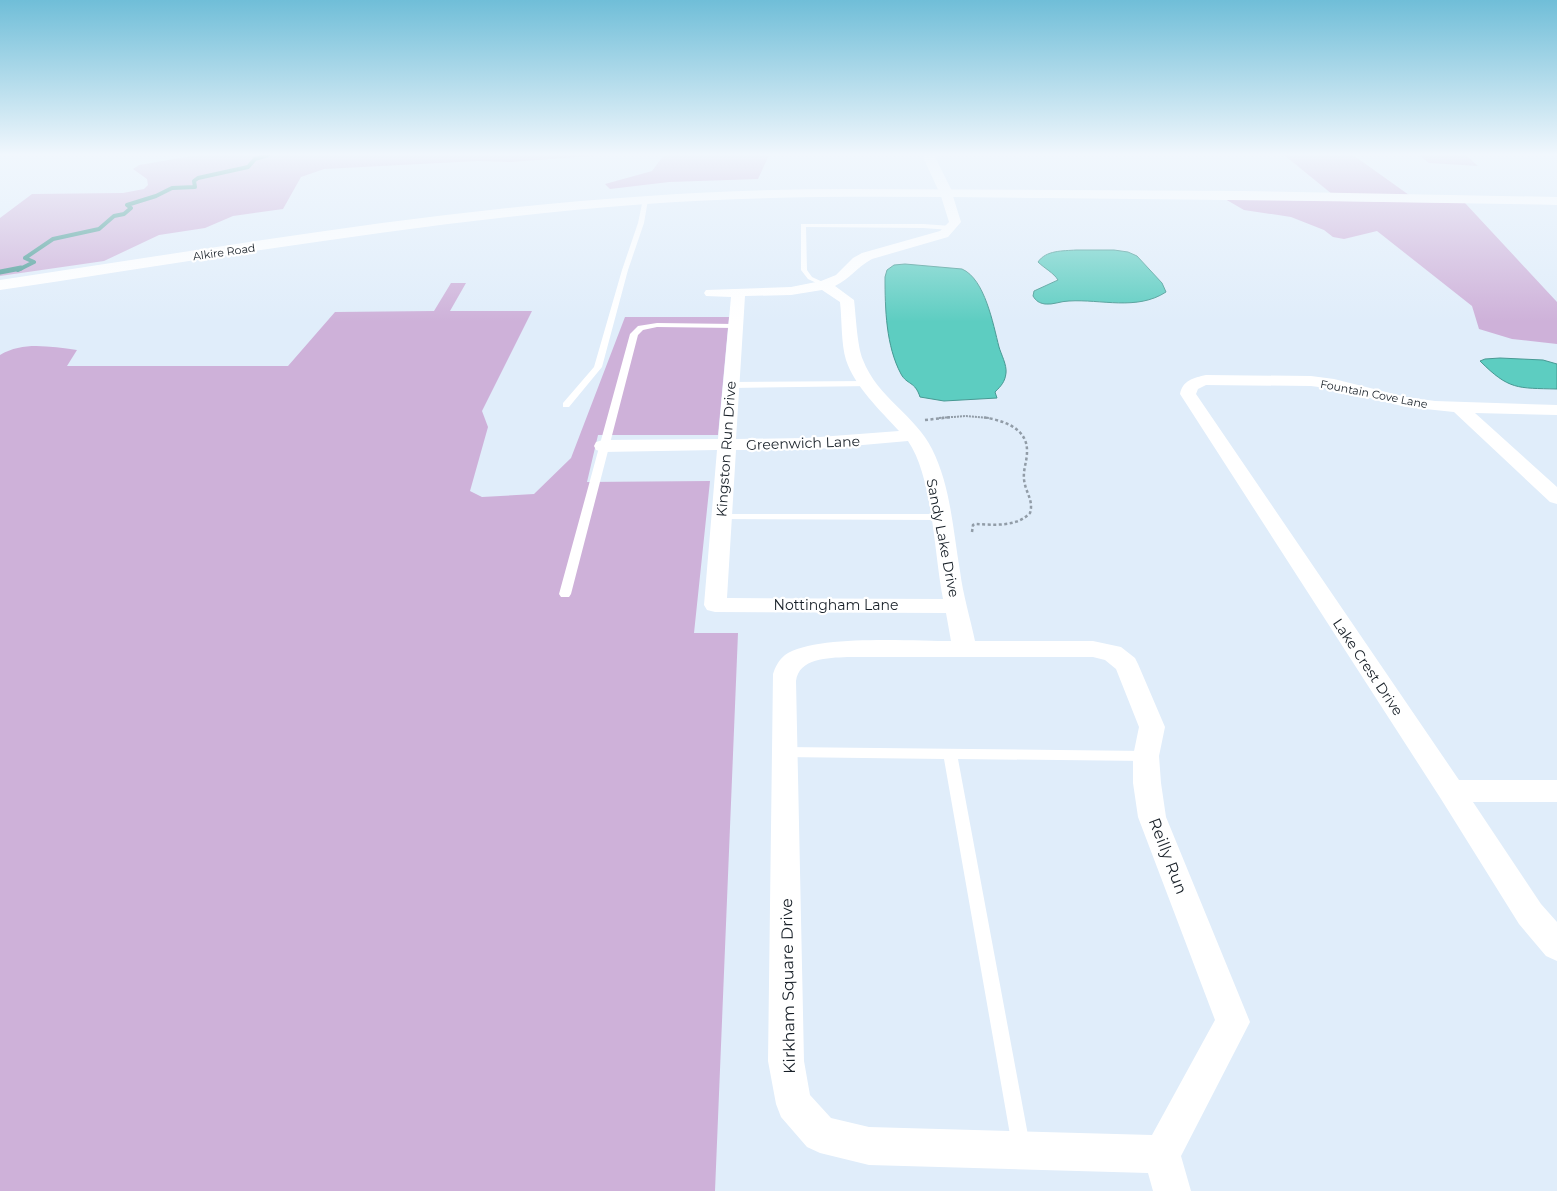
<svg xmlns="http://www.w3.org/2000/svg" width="1557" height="1191" viewBox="0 0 1557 1191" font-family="Montserrat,sans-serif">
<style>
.green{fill:#ceb1d9}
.water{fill:#5dcdc1;stroke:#489993}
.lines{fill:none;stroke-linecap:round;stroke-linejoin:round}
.stream-far1{stroke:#489993;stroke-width:4}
.stream{stroke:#489993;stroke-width:5}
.path-far1{stroke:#919ca7;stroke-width:2;stroke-dasharray:2 1;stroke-linecap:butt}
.path{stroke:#919ca7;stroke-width:2.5;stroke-dasharray:3 2.5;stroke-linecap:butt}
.service{fill:#fff;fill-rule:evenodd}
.minor{fill:#fff;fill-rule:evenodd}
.tertiary{fill:#fff;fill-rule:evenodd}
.secondary{fill:#fff;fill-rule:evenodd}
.labels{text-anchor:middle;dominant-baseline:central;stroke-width:4.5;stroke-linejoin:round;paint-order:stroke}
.far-street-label{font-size:11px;fill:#171f27;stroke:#fff}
.street-label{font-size:14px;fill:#171f27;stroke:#fff}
.near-street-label{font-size:16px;fill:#171f27;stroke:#fff}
</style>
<rect width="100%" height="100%" fill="#e0edfa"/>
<path class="green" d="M198,155H602L511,162L478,161L324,169L301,177L283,209L233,216L205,228L159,235L104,261L0,276V218L32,194L123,193L144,189L148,185L147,179L133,169L139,165Z
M664,155H769L758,179L669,182L610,189L605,184L652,171Z
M1284,155H1353L1409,195L1332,194Z
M1419,155H1466L1478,166L1429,163Z
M1225,199L1465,203L1557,302V344L1512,339L1479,329L1472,306L1377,231L1344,239L1333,237L1324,230L1291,217L1244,210Z
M451,283H466L450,311H532L482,411L488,427L470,491L482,497L534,494L571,458L625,317H729L718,435H598L587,482L710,481L694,633H738L715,1191H0V355C24,341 50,347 77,350L67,366H288L335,312L434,311Z"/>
<path class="water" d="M1076,250H1114L1128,252L1137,256L1162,283L1166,292C1137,311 1101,299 1069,301C1061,301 1053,305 1045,304C1039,303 1036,301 1033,296L1034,291L1058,280C1054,273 1044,268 1038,262C1046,250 1063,251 1076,250Z
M905,264L962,269C985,279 993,324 999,347C1001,354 1007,365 1006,373C1005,382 1001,386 995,392L997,398L944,401L920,397C915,381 907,385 901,374C886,346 885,309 885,277L887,270L894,265Z
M1500,358L1543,360L1557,364V389C1517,388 1509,390 1480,361L1485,359Z"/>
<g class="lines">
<path class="stream-far1" d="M18,270L34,262L25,258L53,239L99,229L114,216L124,214L131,208L127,205L156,196L172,188L195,187L194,181L198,178L248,167L255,159L268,155"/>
<path class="stream" d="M0,272L21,268"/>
<path class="path-far1" d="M939,418L966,416L990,418"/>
<path class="path" d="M925,420L952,417
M972,532L973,525L976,524C994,525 1017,527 1030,513C1034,500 1025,492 1024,479C1023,470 1027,461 1027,452C1028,427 1001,420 982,417"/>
<path class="service" d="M643,199L648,200L644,223L628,270L602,367L569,407H563V403L594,367L622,270L638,223Z
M801,224H923L951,226L954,228L951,230L923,228L806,227L807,270L812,277L827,284L828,285L825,287L808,279L801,270Z
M657,323L735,324L739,326L735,328L657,327L643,330L638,335L571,594L569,597H561L559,594L630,334L638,326Z
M868,381L871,382V386L731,388L727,385L731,382Z
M721,514H941L946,517L941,520L717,519L716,517L717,515Z
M784,747L1146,751L1151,752L1153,756L1151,760L1146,761L958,759L1030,1146L1028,1153L1021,1155L1014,1153L1012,1146L944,759L784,757L779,756L777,752L779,748Z"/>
<path class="minor" d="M946,190L952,193L961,222L948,237L872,259C858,266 850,279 835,286L854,300C856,316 857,346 863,360C877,397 916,416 932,449C951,487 953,531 960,571C963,595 970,617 975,641H1093L1121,647L1135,658L1138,664L1165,727L1159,756L1161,783L1166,817L1250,1022L1181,1156L1191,1191H1153L1148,1173L869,1165L820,1153L807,1147L781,1117L776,1104L768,1061L773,674C775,667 779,660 785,655C814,634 914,641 951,641L946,613L715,612L707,610L704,605L717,450L603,452L596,450L594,446L596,442L603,440L718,439L731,297L706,296L704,293L706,290L791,287L821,281L836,275L853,258L862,253L940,231L949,222L940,193ZM822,290L840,302C842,319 841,344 846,360C855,387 880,410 899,431L806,438L736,439L745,296L791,295ZM908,441C933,477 934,554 943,599L727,598L736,450H806ZM847,657H1093L1105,660L1116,669L1139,727L1133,756V783L1138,817L1215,1020L1152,1135L869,1127L831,1118L810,1095L804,1061L796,681C799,658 828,658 847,657Z
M1206,375L1311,376L1334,379L1406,397L1435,401L1557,405V415L1475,413L1557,487V504L1550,502L1454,412L1406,407L1334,389L1311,386L1206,385L1198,389L1196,394L1459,780H1557V802H1473L1541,904L1557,922V961L1546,956L1519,924L1441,799L1180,394C1183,380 1193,378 1206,375Z"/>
<path class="tertiary" d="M922,155H934L953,193L951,196H941Z"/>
<path class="secondary" d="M850,189L1243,191L1557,197V205C1387,201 1217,200 1047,198C913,197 779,194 646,204C429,220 215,258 0,290V280C215,248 431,210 648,196C715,191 783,189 850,189Z"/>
</g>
<linearGradient id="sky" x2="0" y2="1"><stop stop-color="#70bed8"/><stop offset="0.48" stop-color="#f1f7fd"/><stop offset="1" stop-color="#f1f7fd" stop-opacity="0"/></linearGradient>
<rect width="1557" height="322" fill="url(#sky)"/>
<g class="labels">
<g class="far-street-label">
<text transform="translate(224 252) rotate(-8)">Alkire Road</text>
<text transform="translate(1374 394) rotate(11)">Fountain Cove Lane</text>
</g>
<g class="street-label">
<text transform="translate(803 443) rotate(-2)">Greenwich Lane</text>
<text transform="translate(726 449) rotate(-86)">Kingston Run Drive</text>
<text transform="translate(943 538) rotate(79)">Sandy Lake Drive</text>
<text x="836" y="605">Nottingham Lane</text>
<text transform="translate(1368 667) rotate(56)">Lake Crest Drive</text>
</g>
<g class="near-street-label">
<text transform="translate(1168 856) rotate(69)">Reilly Run</text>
<text transform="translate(788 986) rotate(-91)">Kirkham Square Drive</text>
</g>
</g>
</svg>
